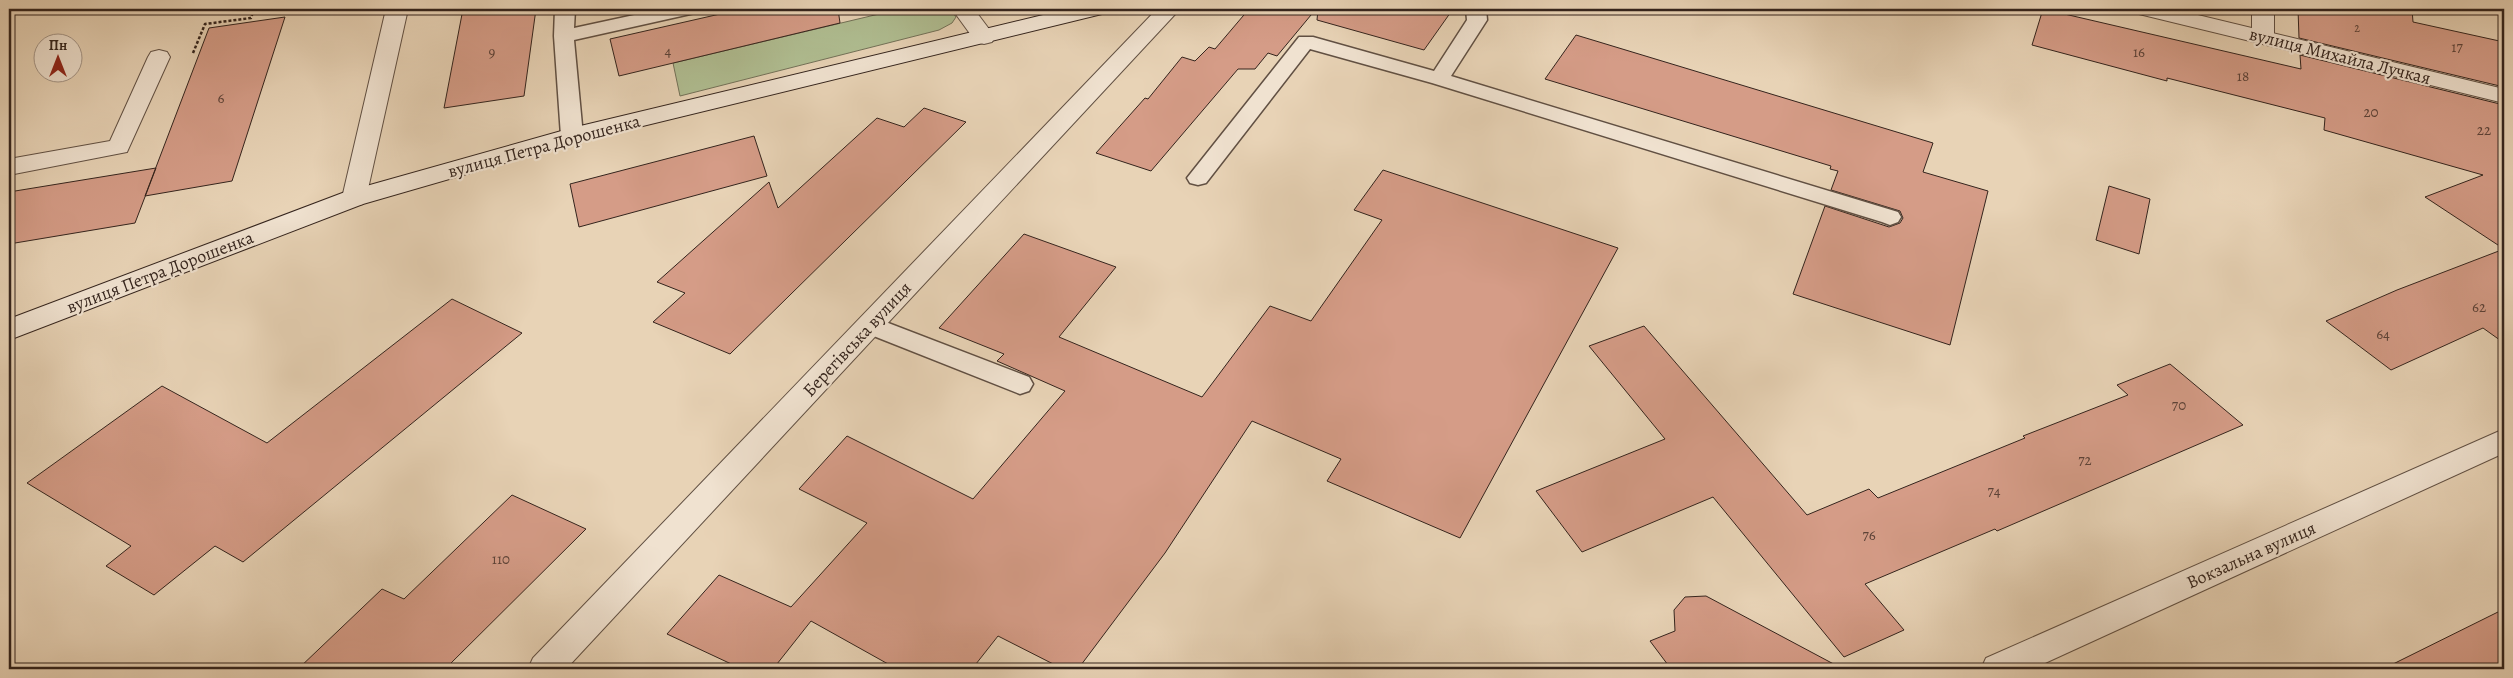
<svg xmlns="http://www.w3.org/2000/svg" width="2513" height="678" viewBox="0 0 2513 678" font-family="Alegreya,serif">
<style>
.green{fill:#b0be92;stroke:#727158}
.building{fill:#d59c87;stroke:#34241d}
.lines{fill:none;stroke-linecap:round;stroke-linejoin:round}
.service-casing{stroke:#615043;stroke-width:3}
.minor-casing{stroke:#615043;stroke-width:2}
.tertiary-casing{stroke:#615043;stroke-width:2}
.secondary-casing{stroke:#34241d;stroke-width:2}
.path{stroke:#34241d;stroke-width:2.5;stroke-dasharray:3 2;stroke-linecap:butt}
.service{fill:#f0e2d0;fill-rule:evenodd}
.minor{fill:#f0e2d0;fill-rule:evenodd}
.tertiary{fill:#f0e2d0;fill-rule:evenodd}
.secondary{fill:#f0e2d0;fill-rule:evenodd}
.labels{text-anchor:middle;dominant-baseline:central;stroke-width:4.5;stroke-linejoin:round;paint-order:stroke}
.far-number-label{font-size:12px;fill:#5c4238}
.number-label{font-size:15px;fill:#5c4238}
.street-label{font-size:18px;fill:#34241d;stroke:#f0e2d0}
</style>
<rect width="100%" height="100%" fill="#e8d3b6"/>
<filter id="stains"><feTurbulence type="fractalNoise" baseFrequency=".004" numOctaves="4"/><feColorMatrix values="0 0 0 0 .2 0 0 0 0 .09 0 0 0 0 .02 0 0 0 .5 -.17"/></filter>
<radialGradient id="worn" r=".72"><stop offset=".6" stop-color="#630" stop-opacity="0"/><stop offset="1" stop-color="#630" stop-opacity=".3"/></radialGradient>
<path class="green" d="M900,9H950L956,17L952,23L939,30L680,96L673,63Z"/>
<path class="building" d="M463,9H536L524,96L444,108Z
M742,9H838L840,23L619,76L610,39Z
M1249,9H1316L1277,56L1268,53L1255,69H1238L1151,171L1096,153L1145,98L1148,99L1182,57L1195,61L1209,47L1215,49Z
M1318,9H1453L1424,50L1317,20Z
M2043,9L2301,69L2300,55L2504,105V343L2483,328L2391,370L2326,321L2397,290L2504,249L2425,197L2483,175L2324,130L2325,118L2167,78V81L2032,45Z
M2298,9H2412L2413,22L2504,42V87L2299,38Z
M285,17L232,181L145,196L209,28Z
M1576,35L1933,143L1923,172L1988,191L1950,345L1793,294L1825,206L1889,227L1900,223L1903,218L1900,211L1831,190L1838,171L1830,169L1831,166L1545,79Z
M924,108L966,122L730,354L653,322L685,293L657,282L769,182L778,208L877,118L904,127Z
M754,136L767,176L579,227L570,184Z
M156,168L135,223L9,244V192Z
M1383,170L1618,248L1460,538L1327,481L1341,459L1252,421L1165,553L1078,669H1063L998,636L972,669H897L811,621L773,669H742L667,634L719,575L791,607L867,523L799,489L847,436L973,499L1065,391L997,361L1004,354L939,328L1024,234L1116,267L1059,337L1202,397L1270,306L1311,321L1382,220L1354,210Z
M2109,186L2150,199L2139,254L2096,240Z
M452,299L522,333L243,562L215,546L154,595L106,566L131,546L27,483L162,386L267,443Z
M1644,326L1807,515L1869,489L1878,498L2025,438L2023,436L2128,395L2117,385L2170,364L2243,425L1997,531L1995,529L1865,584L1904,630L1844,657L1713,497L1582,552L1536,491L1665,439L1589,346Z
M512,495L586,529L445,669H298L382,589L404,599Z
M1706,596L1843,669H1671L1650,641L1675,631L1674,610L1685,597Z
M2504,609V669H2383Z"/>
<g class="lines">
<defs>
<path id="service" d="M555,9H575L574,28L662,9H698L695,13L574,40L583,136L580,141L572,143L564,141L561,136L554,36Z
M1466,9H1486L1487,20L1451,76L1898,212L1901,217L1898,222L1890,225L1882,222L1432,83L1310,49L1206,183L1198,185L1190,183L1187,178L1299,37H1313L1434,71L1467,20Z
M870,316L1029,377L1033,384L1029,391L1020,394L861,331L858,325L861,319Z"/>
<path id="minor" d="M386,9H408L366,198L363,204L354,206L345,204L342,198Z
M952,9H974L995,37L992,42L984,44L976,42Z
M1157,9H1180L566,669H528L533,658Z
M2252,9H2274V37L2271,42L2263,44L2255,42L2252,37Z
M159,50L167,52L170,57L127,152L9,175V159L110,141L148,57L151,52Z
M2504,429V453L2032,669H1981L1986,658Z"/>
<path id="tertiary" d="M2136,9H2173L2504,89V103L2139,14Z"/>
<path id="secondary" d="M1068,9H1105L1102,14L577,142L363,204L9,340V319L345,192L572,128Z"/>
</defs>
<use href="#service" class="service-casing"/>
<use href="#minor" class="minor-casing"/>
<use href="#tertiary" class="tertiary-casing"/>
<use href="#secondary" class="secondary-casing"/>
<path class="path" d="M721,10L728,9
M193,53L205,24L251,18L254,9"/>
<use href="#service" class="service"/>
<use href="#minor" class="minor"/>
<use href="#tertiary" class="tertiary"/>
<use href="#secondary" class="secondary"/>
</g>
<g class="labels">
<g class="far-number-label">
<text x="2357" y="28">2</text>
</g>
<g class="number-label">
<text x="2457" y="47">17</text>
<text x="668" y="51">4</text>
<text x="492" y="52">9</text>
<text x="2139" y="52">16</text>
<text x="2243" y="76">18</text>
<text x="221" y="98">6</text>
<text x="2371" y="112">20</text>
<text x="2484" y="130">22</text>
<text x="2479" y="307">62</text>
<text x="2383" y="334">64</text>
<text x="2179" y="405">70</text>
<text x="2085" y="460">72</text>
<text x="1994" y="491">74</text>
<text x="1869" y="535">76</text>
<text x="501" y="559">110</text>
</g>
<g class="street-label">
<text transform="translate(2340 56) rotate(14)">вулиця Михайла Лучкая</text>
<text transform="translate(544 146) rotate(-15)">вулиця Петра Дорошенка</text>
<text transform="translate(160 272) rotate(-21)">вулиця Петра Дорошенка</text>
<text transform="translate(857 339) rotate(-47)">Берегівська вулиця</text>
<text transform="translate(2251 555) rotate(-24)">Вокзальна вулиця</text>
</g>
</g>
<rect width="2513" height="678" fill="none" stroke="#e8d3b6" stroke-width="30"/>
<rect x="10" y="10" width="2493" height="658" fill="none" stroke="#34241d" stroke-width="2.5"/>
<rect x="15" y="15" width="2483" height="648" fill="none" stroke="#34241d"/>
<g transform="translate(58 58)"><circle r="24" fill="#f0e2d0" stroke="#a59688"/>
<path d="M0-4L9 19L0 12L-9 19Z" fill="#8f2418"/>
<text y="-8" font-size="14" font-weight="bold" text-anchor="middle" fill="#34241d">Пн</text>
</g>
<rect width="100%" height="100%" filter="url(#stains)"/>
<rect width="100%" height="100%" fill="url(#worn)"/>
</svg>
